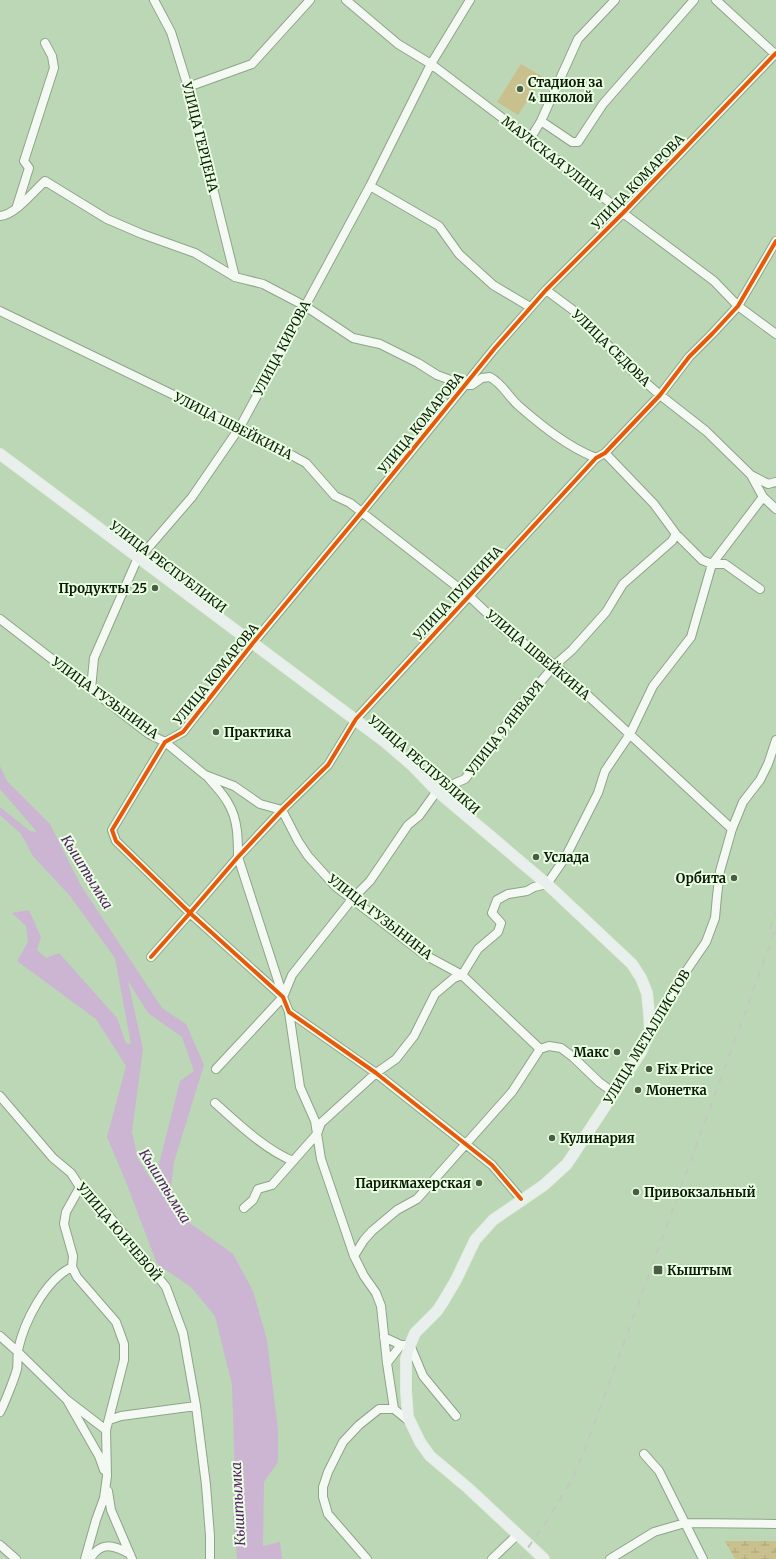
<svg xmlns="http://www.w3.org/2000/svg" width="776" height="1559" viewBox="0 0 776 1559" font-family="Merriweather,serif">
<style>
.wetland{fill:url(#wetland-marsh)}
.garden{fill:#cac08e}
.water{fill:#ccb4d3;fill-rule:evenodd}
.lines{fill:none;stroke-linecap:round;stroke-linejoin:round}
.minor-casing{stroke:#8fa48a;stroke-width:10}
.major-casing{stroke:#e1edde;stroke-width:12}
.minor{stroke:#f5f9f4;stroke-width:8}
.major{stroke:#e9efec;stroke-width:10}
.rail{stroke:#c2cac0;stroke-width:2;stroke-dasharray:7 7;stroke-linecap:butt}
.cycleway-casing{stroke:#eafee4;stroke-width:6}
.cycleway{stroke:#e8590c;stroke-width:4}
.poi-dot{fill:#485d42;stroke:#eafee4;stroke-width:1.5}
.labels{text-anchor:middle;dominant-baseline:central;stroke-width:4;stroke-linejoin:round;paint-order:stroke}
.poi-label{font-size:13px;font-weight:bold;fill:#091b04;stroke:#eafee4;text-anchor:start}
.street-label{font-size:13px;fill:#091b04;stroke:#eafee4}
.water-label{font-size:14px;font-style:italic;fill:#551d63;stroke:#eafee4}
</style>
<defs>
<pattern id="wetland-marsh" width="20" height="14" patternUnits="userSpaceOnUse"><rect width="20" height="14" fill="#cac08e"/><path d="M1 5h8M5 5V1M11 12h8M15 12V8" fill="none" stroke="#aca479"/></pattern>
</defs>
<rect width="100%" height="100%" fill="#bcd7b5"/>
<path class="wetland" d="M725,1541H776V1559H735Z"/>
<path class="garden" d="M521,64L543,77L518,115L497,102Z"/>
<path class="water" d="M0,766L7,781L50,824L80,884L162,1008L186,1024L204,1065L174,1162L171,1188L190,1223L233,1254L253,1291L267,1340L278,1430V1462L264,1482L263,1546L280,1542L282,1559H237L233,1517L243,1493L235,1477L232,1385L215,1316L191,1287L157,1264L126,1182L107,1137L126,1066L96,1019L17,961L28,942L26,926L12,913L29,910L41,937L37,950L46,958L59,953L117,1018L126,1043L131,1044L115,958L70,896L33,856L21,834L0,815V807L30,831L37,832L0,789ZM128,981L148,1013L182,1037L194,1071L180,1081L154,1184L138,1159L132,1132L143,1049Z"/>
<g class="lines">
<defs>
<path id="minor" d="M154,0L171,32L188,87L235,277
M346,0L398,44L431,64L530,139L623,213L714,281L738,306L776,334
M716,0L776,55
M188,87L252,64L310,0
M541,121L572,142H578L603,104L694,0
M530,139L541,121L578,39L615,0
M370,186L439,226L459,254L493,285L530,307
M17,206L29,168L24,161L54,68L52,56L45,43
M0,216C15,215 34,191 45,181L107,219L142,234L195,253L235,277L263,284L305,306L353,338L380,344L418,363L437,375L464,385H472L482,378L490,377C504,385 508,397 520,407C542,426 568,447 596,458
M546,290L581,316L629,368L660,395L706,431L751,475L763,497L776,509
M0,311L240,427L306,463L335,496L350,503L469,596L505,630L555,665L732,829
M605,453L654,504L676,534L702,560L712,564H725L760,589
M751,475L768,484L776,482
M0,619L149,734L165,742L205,775L234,786L260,804L282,810L298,841L308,856L335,886L425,955L462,975L540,1049L549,1046L561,1048L573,1057L599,1082L614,1093
M91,689L94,658L136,562L192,497L240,427L370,186L431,64L470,0
M207,776C214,785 223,793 228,803C238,819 238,839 238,857L283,996
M151,957L190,913L238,857L282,810L328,765L356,719L596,458L605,453L660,395L689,357L713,333L738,306L776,241
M289,1012L300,1087L315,1121L321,1159L354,1256L364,1276L376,1293L381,1306L387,1363L394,1409L409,1421
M650,1031L657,1021L676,986L706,942L715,918L717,896L720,871L732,829L743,802L760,780L768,764L776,740
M216,1069L283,997L292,975L353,898L370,881L408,825L419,816L437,791L465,779L524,701L555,665L572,650L606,612L623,584L672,541L676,534
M0,1096L53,1158L71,1173L80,1187L106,1212L166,1287L183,1333L196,1406L206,1485L210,1536V1559
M215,1103C239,1124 264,1149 293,1161
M80,1187L66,1212L64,1224L73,1256L72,1267L77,1277L116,1322L124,1344V1360L106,1430L107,1476L104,1498L96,1520L85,1559
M521,1199L492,1165L376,1073L289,1012L283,997L190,913L116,841L112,830L165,742L183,732L253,643L361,513L495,348L546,290L623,213L776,53
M244,1208L253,1200L258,1189L272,1185L317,1134L321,1123L376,1073L396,1059L414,1036L435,994L454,978L462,975L478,949L498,932L501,923L492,913L497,900L508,894L527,891L534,887L547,884L565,858L598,793L605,771L630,734L653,686L691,637L712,564L763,497
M354,1256L364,1240L372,1231L397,1210L417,1199L512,1092L540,1049
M0,1336L18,1352L67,1400L106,1430
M384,1337L401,1345H410L423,1376L456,1416
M387,1363L401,1345
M67,1400L99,1456L104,1470
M0,1412C4,1405 15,1377 17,1369C18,1363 17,1356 18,1350C24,1322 45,1280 72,1267
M109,1420L121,1416L196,1406
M644,1454L659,1471L703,1559
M108,1491L111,1510L132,1559
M0,1545L16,1559
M90,1559C101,1541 113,1545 130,1554
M367,1559L328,1514L323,1497V1487L328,1472L343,1442L359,1425L379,1409H394
M492,1559L518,1534
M610,1559L654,1532L685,1523L776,1524"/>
<path id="major" d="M0,454L385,742L413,766L437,791L547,884L632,964L641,978L647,993L649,1013L650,1031L641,1052L567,1164L544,1185L493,1220L475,1240L456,1280L443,1302L437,1311L415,1333L410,1345L406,1359V1391L408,1417L420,1442L430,1456L468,1488L544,1559"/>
</defs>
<use href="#minor" class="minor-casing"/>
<use href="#major" class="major-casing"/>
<use href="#minor" class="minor"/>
<use href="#major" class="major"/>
<path class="rail" d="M770,929L776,913
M520,1559L544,1525L572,1480L585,1449L776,928"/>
<defs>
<path id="cycleway" d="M151,957L190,913L238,857L282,810L328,765L356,719L596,458L605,453L660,395L689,357L713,333L738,306L776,241
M521,1199L492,1165L376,1073L289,1012L283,997L190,913L116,841L112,830L165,742L183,732L253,643L361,513L495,348L546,290L623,213L776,53"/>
</defs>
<use href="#cycleway" class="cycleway-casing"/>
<use href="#cycleway" class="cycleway"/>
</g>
<g class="poi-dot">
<circle cx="520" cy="89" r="4"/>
<circle cx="155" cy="588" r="4"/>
<circle cx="216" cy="732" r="4"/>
<circle cx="536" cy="857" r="4"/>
<circle cx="734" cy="878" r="4"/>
<circle cx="617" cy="1052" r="4"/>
<circle cx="649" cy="1069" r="4"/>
<circle cx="638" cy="1090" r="4"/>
<circle cx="552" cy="1138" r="4"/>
<circle cx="479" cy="1183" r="4"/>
<circle cx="636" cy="1192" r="4"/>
<rect x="653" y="1265" width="10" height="10" rx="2"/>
</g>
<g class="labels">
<g class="poi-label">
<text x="528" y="82">Стадион за<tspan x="528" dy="15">4 школой</tspan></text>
<text x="147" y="588" text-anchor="end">Продукты 25</text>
<text x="224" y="732">Практика</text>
<text x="544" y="857">Услада</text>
<text x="726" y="878" text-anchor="end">Орбита</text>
<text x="609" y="1052" text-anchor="end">Макс</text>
<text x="657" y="1069">Fix Price</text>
<text x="646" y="1090">Монетка</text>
<text x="560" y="1138">Кулинария</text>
<text x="471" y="1183" text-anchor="end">Парикмахерская</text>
<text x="644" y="1192">Привокзальный</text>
<text x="667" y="1270">Кыштым</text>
</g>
<g class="street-label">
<text transform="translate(200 137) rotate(76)">УЛИЦА ГЕРЦЕНА</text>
<text transform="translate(553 158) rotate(38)">МАУКСКАЯ УЛИЦА</text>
<text transform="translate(638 182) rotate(-46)">УЛИЦА КОМАРОВА</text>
<text transform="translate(282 348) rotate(-62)">УЛИЦА КИРОВА</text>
<text transform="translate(611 348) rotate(44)">УЛИЦА СЕДОВА</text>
<text transform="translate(421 423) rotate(-51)">УЛИЦА КОМАРОВА</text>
<text transform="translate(233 426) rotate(27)">УЛИЦА ШВЕЙКИНА</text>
<text transform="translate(168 567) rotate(37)">УЛИЦА РЕСПУБЛИКИ</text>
<text transform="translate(458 593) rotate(-47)">УЛИЦА ПУШКИНА</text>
<text transform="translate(538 655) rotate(40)">УЛИЦА ШВЕЙКИНА</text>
<text transform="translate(216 674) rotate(-51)">УЛИЦА КОМАРОВА</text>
<text transform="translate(105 698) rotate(36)">УЛИЦА ГУЗЫНИНА</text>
<text transform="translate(505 728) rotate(-52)">УЛИЦА 9 ЯНВАРЯ</text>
<text transform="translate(424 765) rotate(41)">УЛИЦА РЕСПУБЛИКИ</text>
<text transform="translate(380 917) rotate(38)">УЛИЦА ГУЗЫНИНА</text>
<text transform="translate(647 1037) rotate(-59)">УЛИЦА МЕТАЛЛИСТОВ</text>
<text transform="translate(119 1232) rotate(50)">УЛИЦА Ю.ИЧЕВОЙ</text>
</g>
<g class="water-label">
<text transform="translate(87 872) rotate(58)">Кыштымка</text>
<text transform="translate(165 1186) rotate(58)">Кыштымка</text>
<text transform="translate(238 1504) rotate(-93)">Кыштымка</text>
</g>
</g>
</svg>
